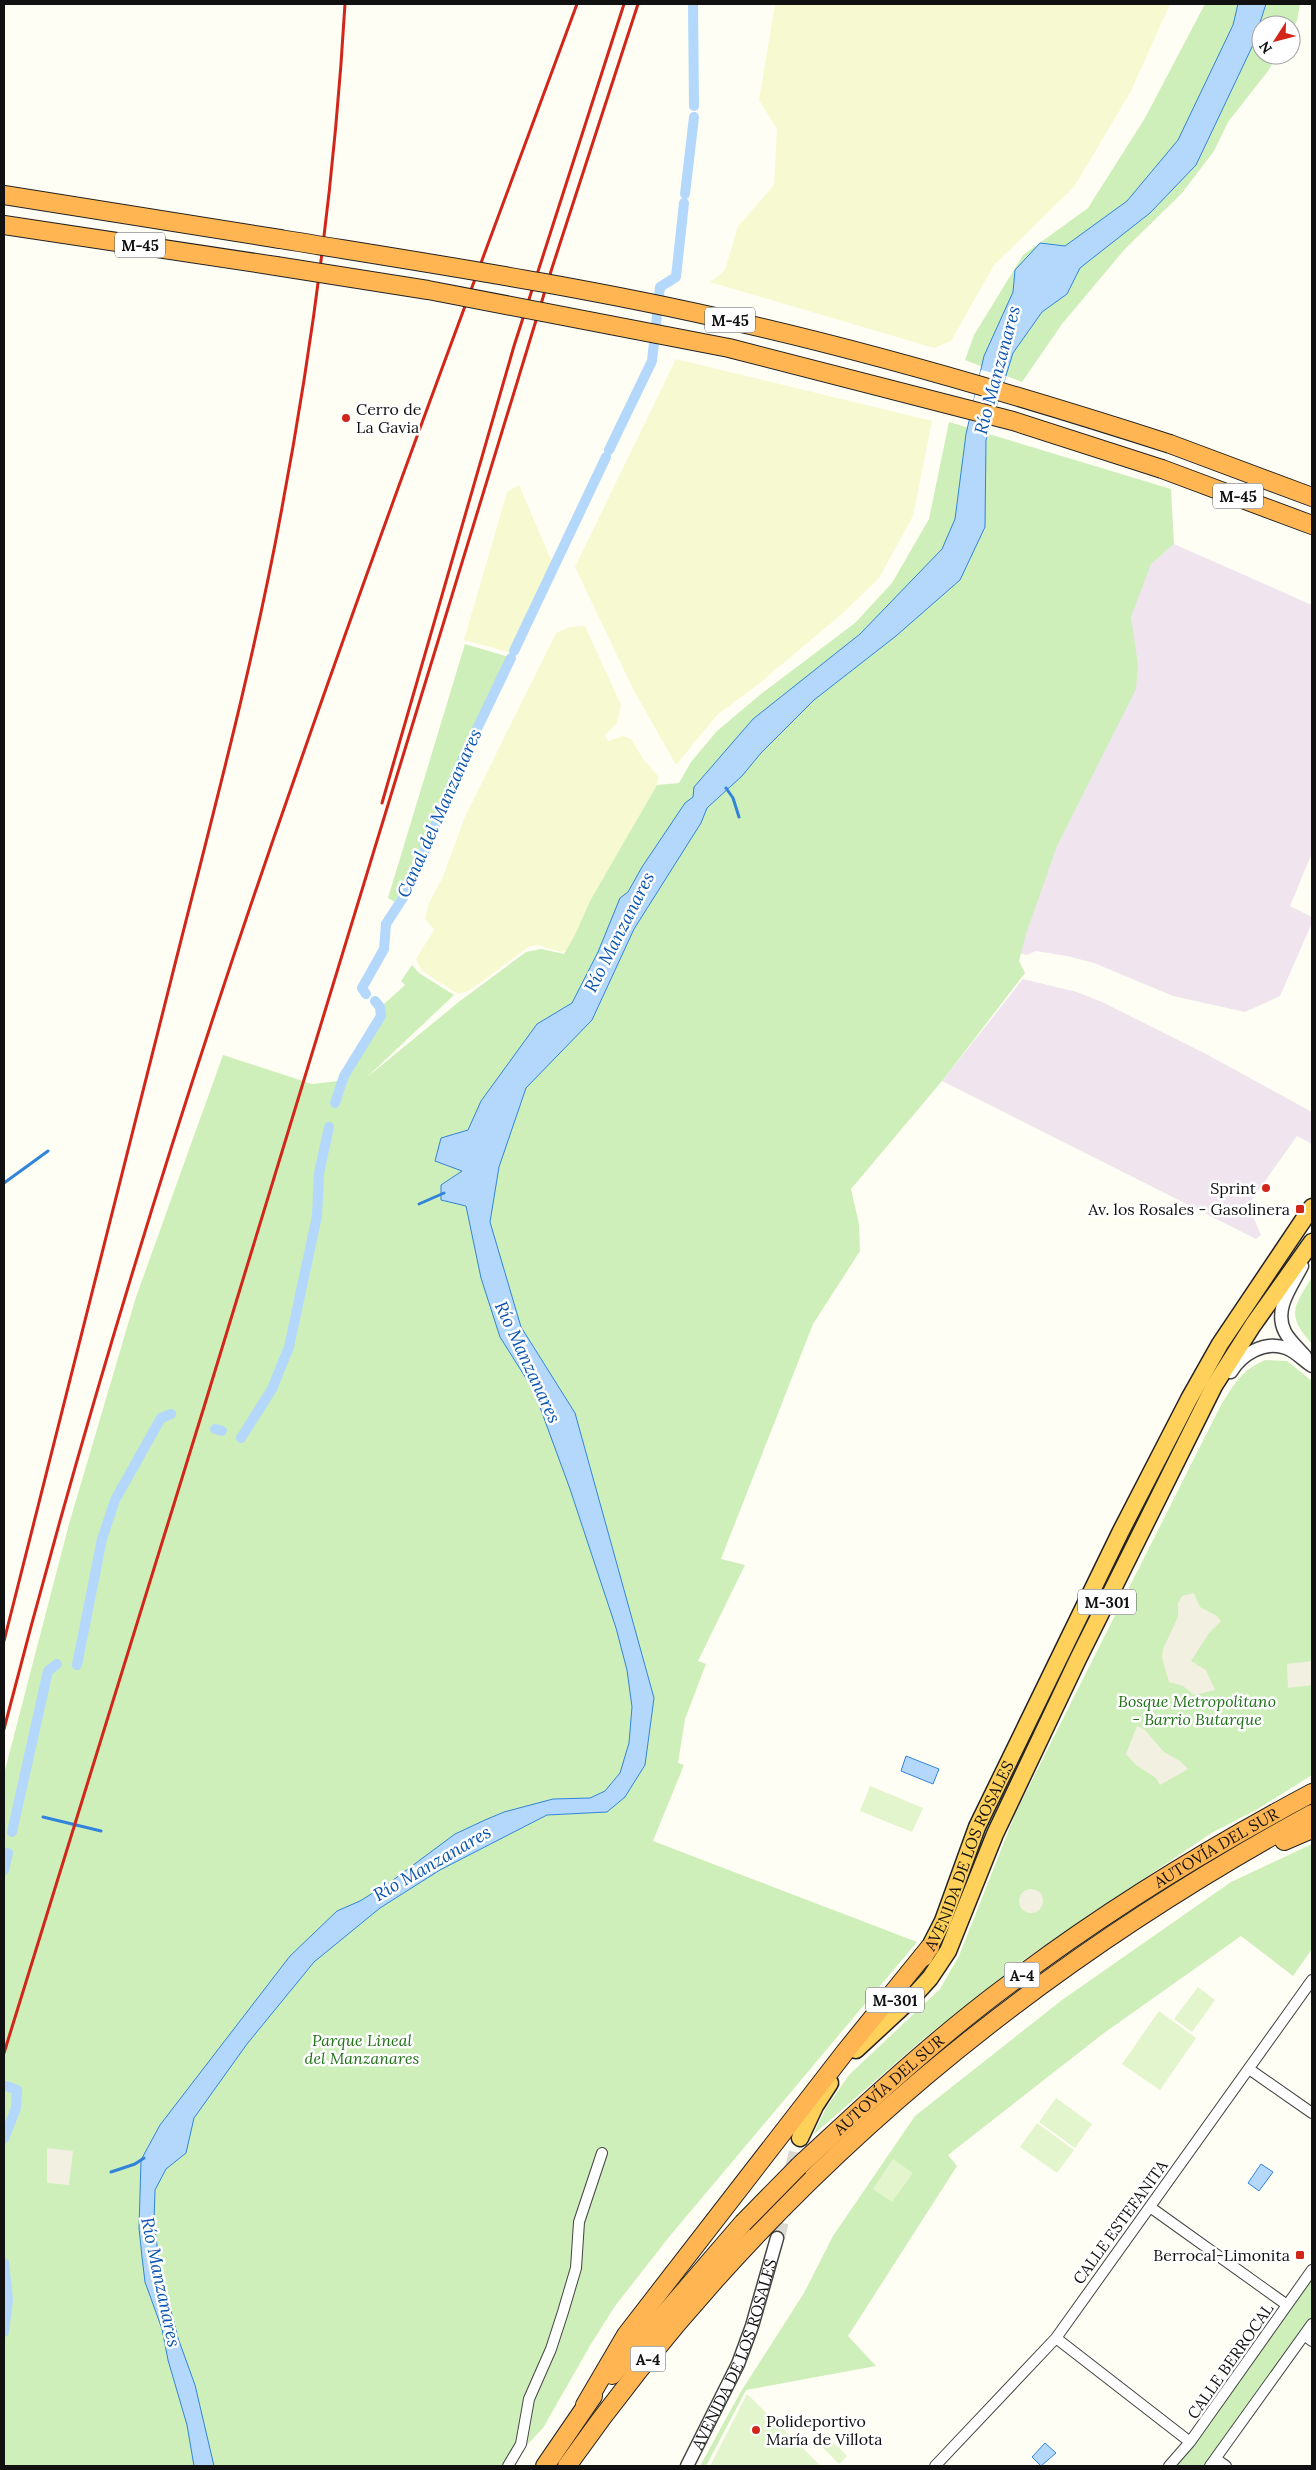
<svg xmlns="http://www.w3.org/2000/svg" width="1316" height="2470" viewBox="0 0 1316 2470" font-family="Lora,serif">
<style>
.industrial{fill:#f0e5ef}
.farmland{fill:#f7f9d1}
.green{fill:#ceefb9}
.pitch{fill:#e2f5cc}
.plaza{fill:#f2f0e0}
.water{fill:#b3d8fc;stroke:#3284db}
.pier{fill:#fffef4}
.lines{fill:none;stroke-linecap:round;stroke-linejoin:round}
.stream{stroke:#3284db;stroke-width:3}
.canal{stroke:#b3d8fc;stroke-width:10}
.trunk-tunnel{stroke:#dbdad2;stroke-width:16;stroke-dasharray:16 8;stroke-linecap:butt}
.minor-casing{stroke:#444;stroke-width:12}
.tertiary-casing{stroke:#444;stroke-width:15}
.trunk-casing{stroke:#222;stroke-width:19}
.motorway-casing{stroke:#222;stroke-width:20}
.minor{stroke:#fff;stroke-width:10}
.tertiary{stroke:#fff;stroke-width:12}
.trunk{stroke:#ffd15b;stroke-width:16}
.motorway{stroke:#ffb652;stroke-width:18}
.rail{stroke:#d12619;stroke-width:3}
.motorway-bridge-casing{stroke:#222;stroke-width:20;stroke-linecap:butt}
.motorway-bridge{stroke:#ffb652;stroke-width:18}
.poi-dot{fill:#d12619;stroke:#fff;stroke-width:2}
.labels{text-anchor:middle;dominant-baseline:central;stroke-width:5;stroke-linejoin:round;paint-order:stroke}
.shield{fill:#fff;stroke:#585858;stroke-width:1}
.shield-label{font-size:15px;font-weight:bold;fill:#111}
.poi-label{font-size:16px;fill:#111;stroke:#fff;text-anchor:end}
.park-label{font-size:16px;font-style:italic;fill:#207118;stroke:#fff}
.street-label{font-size:16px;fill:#111;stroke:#fff}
.water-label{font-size:18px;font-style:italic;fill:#0b55b2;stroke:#fff}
</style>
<rect width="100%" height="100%" fill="#fffef4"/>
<path class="industrial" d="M1174,544L1312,605V853L1290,906L1312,917V923L1280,996L1245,1012L1173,996L1094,963L1067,956L1036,951L1027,955L1017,953L1125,613L1151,564Z
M1023,979L1077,992L1102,1002L1206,1054L1312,1112V1144L1297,1136L1248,1205L1261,1235L1256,1239L942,1081Z"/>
<path class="farmland" d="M775,4H1170L1130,93L1074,187L994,265L951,341L934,348L710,282L725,270L738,226L774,185L777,129L759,100Z
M676,359L932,421L913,516L879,578L842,614L756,686L717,715L676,765L633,689L575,567Z
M519,485L552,562L509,652L464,640L507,492Z
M585,626L621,705L617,723L605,736L608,741L623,736L631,739L643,759L658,776L657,785L610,867L568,950L561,952L538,945L528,947L487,978L468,991L458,994L422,971L416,959L434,930L425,919L429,903L443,877L464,819L556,633L570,627Z"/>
<path class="green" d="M1205,4H1300L1297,21L1291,32V25H1261V55H1277L1268,71L1228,122L1214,151L1182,193L1124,250L1062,324L1022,382L965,360L974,335L1023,255L1088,208L1145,118Z
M949,422L1171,489L1174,544L1151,564L1131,617L1138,665L1136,689L1057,846L1026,934L1019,961L1025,973L942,1081L851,1189L859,1224L860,1251L813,1324L721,1559L745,1565L698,1661L706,1664L685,1719L678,1763L684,1765L653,1841L917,1942L669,2237L615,2306L591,2344L543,2428L525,2447L513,2466H4V1774L69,1524L136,1297L223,1055L312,1084L347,1080L385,1017L384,1004L405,985L401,981L412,965L419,973L454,995L366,1078L460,1001L526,952L541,949L564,954L575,935L590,901L657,785L679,783L691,762L717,731L761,694L855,623L892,583L929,519Z
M465,644L509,657L395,902L388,898Z
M1312,1277V1344C1286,1315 1293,1308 1312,1277Z
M1265,1360L1287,1361L1312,1381V1775L1256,1810L1213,1832L1025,1959L922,2040L813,2135L826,2108L849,2075L940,1989L959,1956L1016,1812L1221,1405C1234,1384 1242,1370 1265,1360Z
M1312,1844V1949L1293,1976L1241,1936L1104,2033L948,2155L957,2166L848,2336L876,2366L746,2390L706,2466H700L740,2393L804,2293L833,2236L915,2116L1062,2000L1231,1882Z
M1312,2279V2316L1218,2449L1203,2466H1175L1201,2436Z"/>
<path class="pitch" d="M870,1786L923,1808L912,1832L860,1811Z
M1198,1987L1215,2000L1192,2032L1174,2019Z
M1159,2011L1196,2038L1160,2090L1122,2064Z
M1056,2098L1092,2124L1075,2148L1039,2122Z
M1037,2123L1074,2150L1057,2173L1020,2147Z
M893,2159L913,2173L892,2202L873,2189Z
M747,2394L821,2466H710Z
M825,2434L847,2456L839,2464L817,2442Z"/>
<path class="plaza" d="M1194,1593L1200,1607L1217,1616L1221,1621L1209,1633L1191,1661L1206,1670L1215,1690L1194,1695L1183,1686L1169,1682L1162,1658L1163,1649L1178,1617V1603L1182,1596Z
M1312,1661V1685L1288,1688L1287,1664Z
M1137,1726L1144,1729L1164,1752L1180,1761L1188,1769L1160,1785L1156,1778L1136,1765L1126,1754Z
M1019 1901a12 12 0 1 1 24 0a12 12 0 1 1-24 0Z
M47,2148L73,2151L69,2185L47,2183Z"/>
<path class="water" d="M1238,4H1266L1252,47L1196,165L1150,213L1080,268L1067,294L1042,312L1013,353L986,440L985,527L960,580L896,636L814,700L761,753L742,776L707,808L701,823L634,929L592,1020L526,1088L499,1167L490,1222L521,1327L575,1413L654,1698L645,1765L625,1797L607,1812L547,1815L440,1870L380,1908L314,1962L247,2044L194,2118L186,2153L166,2169L155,2190L154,2222L160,2268L178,2338L195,2385L214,2466H194L187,2425L168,2360L162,2329L145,2282L142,2257L139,2228L141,2160L160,2125L290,1956L337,1911L360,1901L389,1883L455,1834L485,1820L504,1812L553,1799L590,1798L605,1791L620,1773L629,1743L632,1707L627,1670L616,1628L570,1489L534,1391L500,1337L481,1278L466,1206L441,1200V1185L462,1171L435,1161L441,1138L468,1130L481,1101L537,1024L572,1003L598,952L620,898L628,892L642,867L685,803L693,797L694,787L753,719L860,634L942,549L955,519L966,434L984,356L1013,292L1015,270L1040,243L1065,246L1127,201L1178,140L1233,25Z
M906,1756L939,1769L933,1784L901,1771Z
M1261,2164L1273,2172L1259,2191L1248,2183Z
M1045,2443L1056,2453L1041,2466L1032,2457Z"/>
<path class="pier" d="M981,370L1006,376L990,427L969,420Z"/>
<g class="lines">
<path class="stream" d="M726,788L733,798L739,817
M4,1183L48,1151
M419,1204L444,1193
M43,1817L101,1831
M111,2172L135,2164L144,2158"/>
<path class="canal" d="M693,4L694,106
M685,194L694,117
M609,450L652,361L660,287L676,277L684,203
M514,651L606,457
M366,994L362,988L384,949L386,924L408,890L464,756L511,658
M335,1103L344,1076L381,1016L380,1007L375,1001
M215,1429L222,1431
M241,1438L272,1389L289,1347L317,1216L319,1173L329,1127
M77,1665L102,1539L115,1500L161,1418L171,1414
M12,1832L48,1671L57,1664
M4,1870L8,1853
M4,2139L16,2108L17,2090L6,2086
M4,2263L8,2300L4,2332"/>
<path class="trunk-tunnel" d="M777,2238L800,2138"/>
<defs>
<path id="minor" d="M1249,2069L1312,2113
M1150,2207L1287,2305
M1304,2335L1312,2341
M1056,2338L1190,2442
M1216,2459L1226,2466
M508,2466L521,2444L529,2399L551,2349L563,2312L576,2268L579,2222L602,2153
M935,2466L1056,2338L1312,1980
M1169,2466L1190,2442L1312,2270
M1210,2466L1312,2324"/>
<g id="tertiary">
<path d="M1302,1266C1292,1286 1273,1309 1285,1332C1289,1340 1299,1349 1305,1356"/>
<path d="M1231,1372C1241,1355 1264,1340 1286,1348C1295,1351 1304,1361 1312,1366"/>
<path id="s1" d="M687,2466L738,2364L752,2326L777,2238"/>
</g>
<g id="trunk">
<path id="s2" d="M924,1958L943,1921L977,1827L1121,1531L1189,1399L1220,1344L1312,1207"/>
<path d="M856,2050L910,2000L930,1978L948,1951L995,1834L1078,1659L1214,1386L1253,1325L1312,1242"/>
<path d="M800,2138L815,2106L830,2083"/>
</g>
<g id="motorway">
<path d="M4,195L280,239"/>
<path d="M4,225L276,266"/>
<path d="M1170,444L1312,497"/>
<path d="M1162,469L1312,525"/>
<path d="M1284,1841L1312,1829"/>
<path id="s3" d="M799,2166C867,2103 934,2040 1008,1985C1104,1912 1207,1849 1312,1793"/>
<path d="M612,2375L743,2223"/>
<path d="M585,2405L626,2335L845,2052L930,1947"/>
<path d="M545,2466L593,2396"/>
<path d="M567,2466C763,2188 1014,1976 1312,1814"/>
</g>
</defs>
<use href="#minor" class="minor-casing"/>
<use href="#tertiary" class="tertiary-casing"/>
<use href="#trunk" class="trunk-casing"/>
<use href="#motorway" class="motorway-casing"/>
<use href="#minor" class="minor"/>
<use href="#tertiary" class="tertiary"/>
<use href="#trunk" class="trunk"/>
<use href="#motorway" class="motorway"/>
<path class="rail" d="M382,803L514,346L624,4
M4,1641C59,1420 115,1200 171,980C210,825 252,670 281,513C313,344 335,175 345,4
M4,1729C87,1408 185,1090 295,777C385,518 482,261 577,4
M4,2053L204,1407L552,268L638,4"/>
<defs>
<path id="motorway-bridge" d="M280,239C433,264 586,287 737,322C883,355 1027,398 1170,444
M276,266L428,290L729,348L1013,421L1162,469
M743,2223L799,2166"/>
</defs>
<use href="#motorway-bridge" class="motorway-bridge-casing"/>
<use href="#motorway-bridge" class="motorway-bridge"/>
</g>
<g class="poi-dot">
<circle cx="346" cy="418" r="5"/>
<circle cx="1266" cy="1188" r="5"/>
<rect x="1295" y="1204" width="10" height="10" rx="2.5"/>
<rect x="1295" y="2250" width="10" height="10" rx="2.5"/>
<circle cx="756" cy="2430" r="5"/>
</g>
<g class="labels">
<g class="shield">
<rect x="115" y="232.5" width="50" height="25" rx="4"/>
<rect x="705" y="307.5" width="50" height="25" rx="4"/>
<rect x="1213" y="483.5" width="50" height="25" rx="4"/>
<rect x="1078" y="1589.5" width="58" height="25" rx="4"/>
<rect x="1004.5" y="1962.5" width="35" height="25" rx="4"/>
<rect x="866" y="1987.5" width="58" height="25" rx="4"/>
<rect x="630.5" y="2346.5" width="35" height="25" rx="4"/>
</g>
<g class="shield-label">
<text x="140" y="245">M-45</text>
<text x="730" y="320">M-45</text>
<text x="1238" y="496">M-45</text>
<text x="1107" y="1602">M-301</text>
<text x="1022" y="1975">A-4</text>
<text x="895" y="2000">M-301</text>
<text x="648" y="2359">A-4</text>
</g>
<g class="poi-label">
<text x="356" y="409" text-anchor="start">Cerro de<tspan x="356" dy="18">La Gavia</tspan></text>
<text x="1256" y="1188">Sprint</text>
<text x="1290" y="1209">Av. los Rosales - Gasolinera</text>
<text x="1290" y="2255">Berrocal-Limonita</text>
<text x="766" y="2421" text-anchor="start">Polideportivo<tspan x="766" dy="18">María de Villota</tspan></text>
</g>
<g class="park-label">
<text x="1197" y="1701">Bosque Metropolitano<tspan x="1197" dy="18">- Barrio Butarque</tspan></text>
<text x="362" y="2040">Parque Lineal<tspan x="362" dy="18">del Manzanares</tspan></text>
</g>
<g class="street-label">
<text stroke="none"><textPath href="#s3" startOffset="526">AUTOVÍA DEL SUR</textPath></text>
<text stroke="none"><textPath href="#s2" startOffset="112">AVENIDA DE LOS ROSALES</textPath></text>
<text stroke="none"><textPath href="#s3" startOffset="121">AUTOVÍA DEL SUR</textPath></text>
<text transform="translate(1120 2222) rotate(-54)">CALLE ESTEFANITA</text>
<text stroke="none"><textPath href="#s1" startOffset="122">AVENIDA DE LOS ROSALES</textPath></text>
<text transform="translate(1230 2361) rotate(-55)">CALLE BERROCAL</text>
</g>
<g class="water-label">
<text transform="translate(997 370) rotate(-75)">Río Manzanares</text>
<text transform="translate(439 813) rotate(-66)">Canal del Manzanares</text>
<text transform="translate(619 932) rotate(-63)">Río Manzanares</text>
<text transform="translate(528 1362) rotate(65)">Río Manzanares</text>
<text transform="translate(432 1863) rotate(-30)">Río Manzanares</text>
<text transform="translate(161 2282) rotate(78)">Río Manzanares</text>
</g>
</g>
<rect width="1316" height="2470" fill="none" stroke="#111111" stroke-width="10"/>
<g transform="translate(1276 40) rotate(234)"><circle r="24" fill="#ffffff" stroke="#a0a0a0"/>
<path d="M0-4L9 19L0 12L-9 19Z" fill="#d12619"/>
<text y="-8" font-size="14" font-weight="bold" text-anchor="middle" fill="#111111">N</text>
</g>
</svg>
